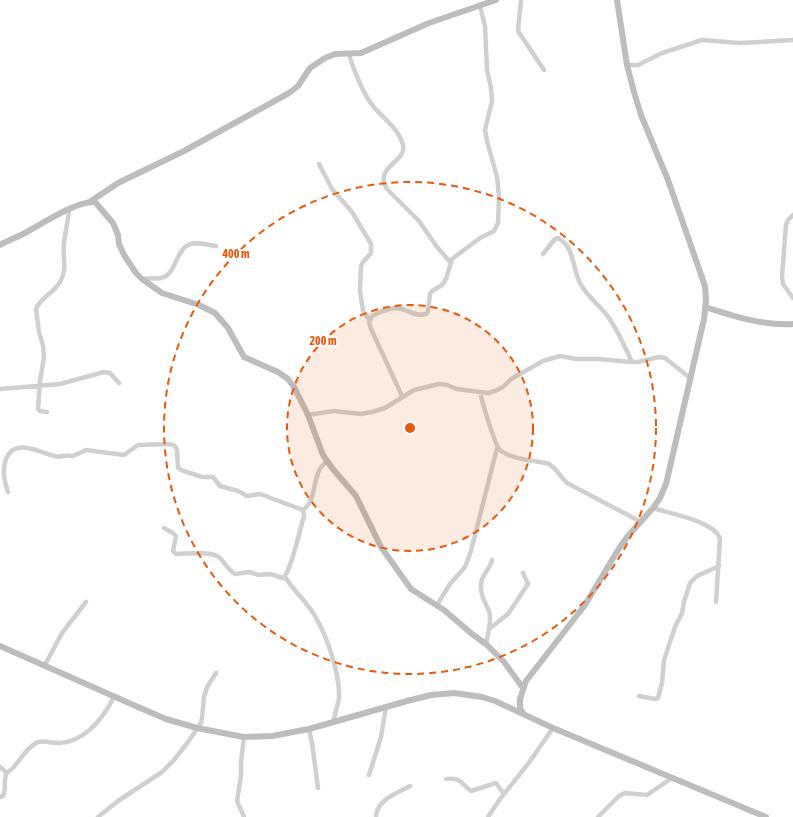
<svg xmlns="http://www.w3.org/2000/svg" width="793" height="817" viewBox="0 0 793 817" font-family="'Asap Condensed',sans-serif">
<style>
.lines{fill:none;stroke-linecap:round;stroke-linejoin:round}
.street{stroke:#d0d0d0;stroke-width:4.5}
.secondary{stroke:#bdbdbd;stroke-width:6}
.ring{fill:none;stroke:#e8590c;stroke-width:2;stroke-dasharray:7 5}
.centre{fill:#e8590c;stroke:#fff;stroke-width:2}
.ring-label{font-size:12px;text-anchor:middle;font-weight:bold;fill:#e8590c;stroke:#fff;stroke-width:4;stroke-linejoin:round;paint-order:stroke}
</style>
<rect width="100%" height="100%" fill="#fff"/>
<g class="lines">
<path class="street" d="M521,0L518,31L544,70
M349,54C353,69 364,95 373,106C383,118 399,129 403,145C407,162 373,167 387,189L419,221L437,247L451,263
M627,65H638L662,53L702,40L740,43L793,40
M319,164L332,189L352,212L371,244V253L363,262L361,266L360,291L363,311L370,321
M793,215L788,220L786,225L782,277L783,284L793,298
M543,254L555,239L558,238C575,247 572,268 580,283C586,295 597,303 606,314C617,328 624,345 632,362
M142,279C148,278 155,279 161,278C176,275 175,252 188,245C196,241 208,245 216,246
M0,389L60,384L104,372L110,373L119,383
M480,392C482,401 495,447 501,451C514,460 533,460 549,464L553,467L567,483L641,522
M402,396L371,329L369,322L372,316C380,312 389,308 397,308C407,309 415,317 426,314L428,311L430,294L432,291L442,285L446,279L452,259L480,238L494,231L498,223L499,196L497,177L487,141L485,130L492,101L491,88L487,70L485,26L480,6
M47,412L40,411L38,409L40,381L44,357L43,346L39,332L36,309C41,297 53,294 60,282C68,270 62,257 64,243C65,232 68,222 69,210
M308,415L334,411L361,414L372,412L385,408L414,390L439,384L447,385L457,389L488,393L495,391L503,387L511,379L543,361L560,356L576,359H598L632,362H638L659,357L665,358L690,378
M8,492C4,480 2,470 6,459C15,437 40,453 55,456C62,458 64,454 73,456L86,450L124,455L138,445L170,444L175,446L177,450L178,468L181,470L202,477H213L220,486L238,491L247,496L260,494L303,510C315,502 313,483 319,471C320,467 324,464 327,461
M653,508C671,514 713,521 720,538L716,602
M164,528L173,533L176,536L173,551L176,554C186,554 213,550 220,558C225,563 228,570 235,574L249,572L259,575L270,574L283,578C290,574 301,526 304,516L303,510
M285,577C294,591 307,602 315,616C327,636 340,674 339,698C338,705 335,714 333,722
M437,605L450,584L465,567L471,551L497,448
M489,629L508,614L528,584L523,573
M486,644C488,635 492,620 489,611C485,602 480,594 481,584C481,575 490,570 492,560
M45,665L62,633L86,602
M639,696L655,699L658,698L662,683L664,660L675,627L682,613L684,602L690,583L697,576L719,566
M309,729L312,743L318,788
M244,737L241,762V776L237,801L244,817
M0,767L7,773
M369,775L381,737L386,707
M446,779C463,778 459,782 471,791L496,783L504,794
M0,797L3,796C7,788 3,781 6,775C7,772 10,770 13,768C20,760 26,749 36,743C43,739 52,744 60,743C86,741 103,718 114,697
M98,817L118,801L162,772L174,760L188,742L201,723L202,718L204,697L207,687L216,673
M376,817C376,800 397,793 410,786
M488,817L500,799L528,764L553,728
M598,817L619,796L625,793L647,795L672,778"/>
<path class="secondary" d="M91,201L118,183L184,151L289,93L298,86L310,68L325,58L335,54L361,53L429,23L496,0
M0,245C7,241 15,238 23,234C39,226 77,200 95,202L113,223L118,235L119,244L124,255L136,273L142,279L162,293L199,305L215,313L228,328L244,357L278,372L288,379L294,387L308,415L323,455L332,468L356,496L381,547L411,589L444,610L472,634L486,644L504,662L523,688
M705,307C734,316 763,326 793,324
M0,646L138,707L166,719L197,728L244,737L272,736L309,729L407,701L431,695L454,693L482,697L495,701L553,728L766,817
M523,713L520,708V699L526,681L585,605L618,550L627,537L653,508L660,498L666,484L704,319L706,301L705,286L668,180L641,115L634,92L627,65L617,0"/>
</g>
<circle cx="410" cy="428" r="123" fill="#e8590c" fill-opacity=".12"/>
<g class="ring">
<circle cx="410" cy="428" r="123"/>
<circle cx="410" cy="428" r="246"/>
</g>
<circle cx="410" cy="428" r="6" class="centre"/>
<g class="ring-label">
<text x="236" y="258">400 m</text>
<text x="323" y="345">200 m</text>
</g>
</svg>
